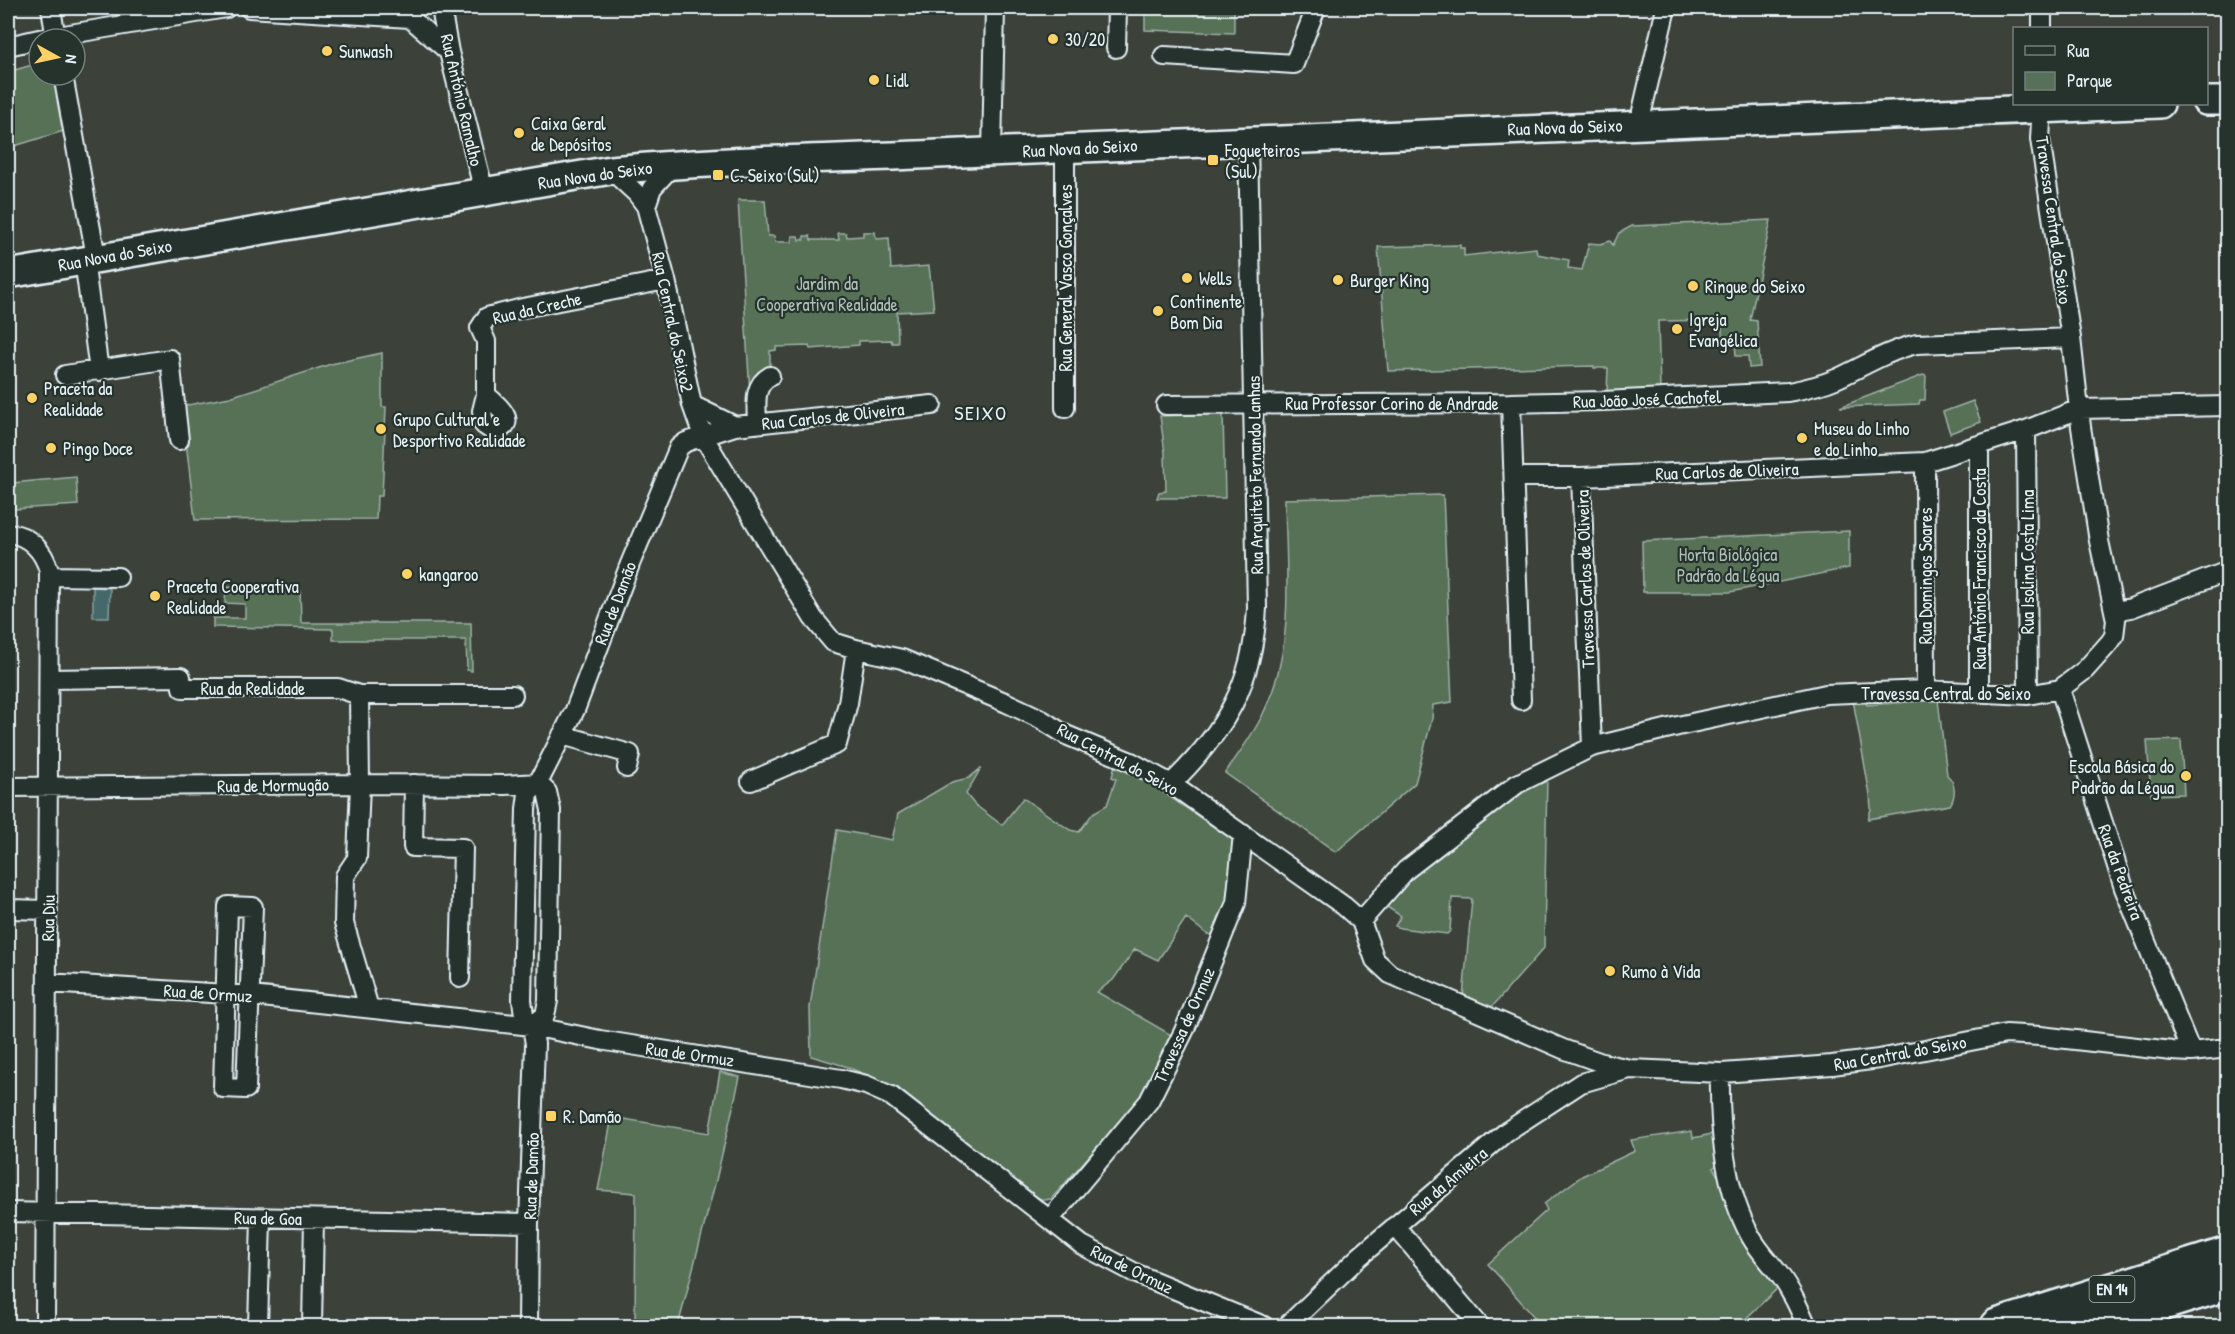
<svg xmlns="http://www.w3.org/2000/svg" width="2235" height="1334" viewBox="0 0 2235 1334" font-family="'Patrick Hand',sans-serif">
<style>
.green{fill:#567157;stroke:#9fb1a8;stroke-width:1.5}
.water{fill:#45696a;stroke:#869fa3;stroke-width:1.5}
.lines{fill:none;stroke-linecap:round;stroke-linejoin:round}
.street-casing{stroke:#e8f1f8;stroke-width:22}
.secondary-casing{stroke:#e8f1f8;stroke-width:32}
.highway-casing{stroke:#e8f1f8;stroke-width:38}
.street{stroke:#26332d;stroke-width:18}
.secondary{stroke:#26332d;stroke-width:27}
.highway{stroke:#26332d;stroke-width:33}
.poi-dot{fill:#ffd166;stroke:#26332d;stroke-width:2}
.labels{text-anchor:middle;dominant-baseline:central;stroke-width:4.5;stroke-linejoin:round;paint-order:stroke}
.shield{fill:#26332d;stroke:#aeb8bb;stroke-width:1.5}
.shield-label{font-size:16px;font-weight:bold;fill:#e8f1f8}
.poi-label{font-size:18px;fill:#e8f1f8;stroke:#26332d;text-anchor:start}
.street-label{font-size:18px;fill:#e8f1f8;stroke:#26332d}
.park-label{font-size:18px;fill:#aebeb8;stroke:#26332d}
.neighbourhood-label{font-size:20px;letter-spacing:1.5px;fill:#e8f1f8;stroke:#26332d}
</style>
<rect width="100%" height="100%" fill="#3c423a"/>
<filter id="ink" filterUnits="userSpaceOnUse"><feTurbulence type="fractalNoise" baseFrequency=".0167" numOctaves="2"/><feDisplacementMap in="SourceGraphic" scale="12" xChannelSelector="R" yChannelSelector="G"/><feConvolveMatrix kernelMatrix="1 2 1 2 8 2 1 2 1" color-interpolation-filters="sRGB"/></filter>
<g filter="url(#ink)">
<path class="green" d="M1145,8H1234V33L1145,30Z
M12,61L15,70L39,63V75H56L67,130L8,148V62Z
M738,200H765L768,236H774L775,242H792V236H798L799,240H804V236H810L811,240H839L838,233H846L847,237L863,236V232H875L876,239L889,238L891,269L929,266L934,310L897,312L898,343H892L891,340L859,341V345L810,349L809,346L776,347V350L770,351V370L750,393Z
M1771,220L1750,320L1757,321L1760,367L1749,368L1748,356H1736L1735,342L1722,343V320L1658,321L1660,391L1607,392L1608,368H1594V366L1388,371L1378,247L1460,245V248H1464V256L1536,248L1537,254L1569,260L1568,268L1582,270L1589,243L1600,244L1610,241L1613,245L1619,233L1632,226Z
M382,353V407H386L382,496H377L376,519L195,520L182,406L230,397L331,364Z
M1923,375L1926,376L1925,400H1920L1919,404L1840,407Z
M1973,401L1981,422L1950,433L1943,412Z
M1223,414L1225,498H1157L1159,492L1166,491L1165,453L1160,416Z
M76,477L78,505L15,509L12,483Z
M1443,495L1452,702L1433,705L1432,719L1415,783L1336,852L1225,773C1238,755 1252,736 1262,716C1296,649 1286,571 1285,499Z
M1849,531V568L1730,592H1643L1642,541Z
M226,587L264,588V589L300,587L301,623H471L472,671L467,670L466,640H333V629L213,627V618H245V604L225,603Z
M1864,699L1867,705L1938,700L1947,775C1956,783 1956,796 1950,805L1868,819L1871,809L1870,795L1853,700Z
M2181,740L2184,794L2151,795L2147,741Z
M1116,760L1237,843L1225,913L1213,935L1207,934L1186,918L1158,960L1135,949L1113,980L1097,992L1173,1036L1146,1092L1051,1199L1044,1200L1026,1194L939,1124L898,1088L845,1066L811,1056L810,1007L837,830L892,840L898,814L952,782L969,778L981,768L966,794L974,804L1002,825L1023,798L1070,830L1079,832L1093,813L1107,805L1116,779L1112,777Z
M1547,775L1544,948L1492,1007L1463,998L1472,899L1452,898L1450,931L1447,934L1400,928L1395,926L1401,916L1384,905L1404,883L1460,833Z
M720,1072L740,1077L716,1180L678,1326H635L636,1193L598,1190L612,1117L709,1133Z
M1692,1131L1693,1138L1717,1133L1721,1162L1713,1168L1718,1176L1724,1179L1781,1285L1738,1326H1542L1488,1264L1547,1210L1544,1204L1582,1176L1635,1151L1631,1140Z"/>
<path class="water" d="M93,587L110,588L109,617H93Z"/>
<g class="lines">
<defs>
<path id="street" d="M51,8L56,39
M249,8L410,18L449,52
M441,8L449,52L484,192
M2042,8V28
M40,39L226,8
M8,46L39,39
M1116,48L1117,8
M1164,56L1294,64L1316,8
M63,75L96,257
M1643,125L1642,111L1666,8
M1065,148V408
M992,152L995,8
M611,170L637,194L646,206L666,280L692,405L703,436L813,618L833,642L856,649L902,659L1007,703L1039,718L1066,735L1131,762L1171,784L1344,906L1361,921L1375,960L1390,974L1563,1049L1602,1063L1630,1069L1722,1073L1832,1065L1879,1059L2006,1034L2040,1036L2172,1051L2191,1052L2228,1048
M646,206L652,188L674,164
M84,260L99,371
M65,375L170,359L179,440
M486,395L482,411L484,425L493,431C522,425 497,404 486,395V341L480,328L487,317L523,308L666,280
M692,405L735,426
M1166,405L1511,403
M757,424C757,406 752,386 770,376
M2026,430L2028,695
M1979,446V693
M1925,462L1926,690
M1515,477H1581L1592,747
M1581,477L1925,462L2026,430L2079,409L2228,406
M8,533C29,535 44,551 49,571L45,1326
M49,576L118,577
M2115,611L2131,608L2228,571
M50,679L181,677L182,688H338L359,695H513
M2060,689L2124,888L2191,1052
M359,695L360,784L357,858L345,876L344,923L369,1008
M1521,700L1511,403L1603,401L1788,392C1805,389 1822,385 1838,378C1864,366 1889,350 1917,344L2071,338
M562,735L630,754L627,768
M751,781L837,744L848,703L856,649
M414,784L413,847L463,848L460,978
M1171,784C1225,731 1253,685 1257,608L1248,140
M8,787L360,784L505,785L538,783
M228,906L253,907L246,1089L223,1088Z
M8,909L48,910
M1361,921L1406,870L1517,784L1592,747L1678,726L1826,694L1926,690L2028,695L2060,689L2085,670L2110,642L2114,636L2116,620L2099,541L2081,427L2071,338L2040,139L2042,104
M47,983L243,995L532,1026L600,1040L841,1079L866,1085L891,1096L1082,1245L1137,1274L1264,1326
M532,1026L545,1015L548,1001L551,810L547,792L538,783
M1720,1073C1719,1128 1724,1188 1751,1237C1759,1251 1770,1262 1779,1274C1791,1290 1799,1308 1807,1326
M8,1212L529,1223
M1050,1219L1149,1101L1184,1031L1236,903L1243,834
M1395,1226L1480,1326
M258,1326L261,1219
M312,1326L314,1219
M528,1326L529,1223L535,1044L532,1026L524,1015L522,1000L526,809L528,794L538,783L575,710L630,564L679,447L686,442L735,426L932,405
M1287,1326L1359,1257L1506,1132L1581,1083L1626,1070"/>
<path id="secondary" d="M2206,101H2228
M8,274L611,170C727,159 845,159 961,153C1361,133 1761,121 2160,104"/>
<path id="highway" d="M1997,1326L2228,1254
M2089,1326L2228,1283"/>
</defs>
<use href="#street" class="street-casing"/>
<use href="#secondary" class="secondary-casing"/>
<use href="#highway" class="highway-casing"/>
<use href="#street" class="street"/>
<use href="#secondary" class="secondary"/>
<use href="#highway" class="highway"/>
</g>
</g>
<g class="poi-dot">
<circle cx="1053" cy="39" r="6"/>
<circle cx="327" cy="51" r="6"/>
<circle cx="874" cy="80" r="6"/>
<circle cx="519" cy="133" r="6"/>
<rect x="1207" y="154" width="12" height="12" rx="3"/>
<rect x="712" y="169" width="12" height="12" rx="3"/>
<circle cx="1187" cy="278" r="6"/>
<circle cx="1338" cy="280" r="6"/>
<circle cx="1693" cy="286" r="6"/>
<circle cx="1158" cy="311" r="6"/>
<circle cx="1677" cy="329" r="6"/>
<circle cx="32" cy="398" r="6"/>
<circle cx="381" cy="429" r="6"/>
<circle cx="1802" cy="438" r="6"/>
<circle cx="51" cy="448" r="6"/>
<circle cx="407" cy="574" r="6"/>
<circle cx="155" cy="596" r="6"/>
<circle cx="2186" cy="776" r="6"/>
<circle cx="1610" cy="971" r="6"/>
<rect x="545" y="1110" width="12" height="12" rx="3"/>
</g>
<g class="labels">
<rect class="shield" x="2089.5" y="1276" width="45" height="26" rx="4.5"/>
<g class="shield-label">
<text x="2112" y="1289">EN 14</text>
</g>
<g class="poi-label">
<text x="1065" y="39">30/20</text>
<text x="339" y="51">Sunwash</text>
<text x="886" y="80">Lidl</text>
<text x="531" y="123">Caixa Geral<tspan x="531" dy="21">de Depósitos</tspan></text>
<text x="1225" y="150">Fogueteiros<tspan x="1225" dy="21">(Sul)</tspan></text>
<text x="730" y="175">C. Seixo (Sul)</text>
<text x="1199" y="278">Wells</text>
<text x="1350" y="280">Burger King</text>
<text x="1705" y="286">Ringue do Seixo</text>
<text x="1170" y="301">Continente<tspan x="1170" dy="21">Bom Dia</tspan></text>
<text x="1689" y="319">Igreja<tspan x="1689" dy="21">Evangélica</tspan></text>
<text x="44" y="388">Praceta da<tspan x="44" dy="21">Realidade</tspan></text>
<text x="393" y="419">Grupo Cultural e<tspan x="393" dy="21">Desportivo Realidade</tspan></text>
<text x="1814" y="428">Museu do Linho<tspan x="1814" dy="21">e do Linho</tspan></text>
<text x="63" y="448">Pingo Doce</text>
<text x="419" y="574">kangaroo</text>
<text x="167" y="586">Praceta Cooperativa<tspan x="167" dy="21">Realidade</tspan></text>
<text x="2174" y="766" text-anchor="end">Escola Básica do<tspan x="2174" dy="21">Padrão da Légua</tspan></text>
<text x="1622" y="971">Rumo à Vida</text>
<text x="563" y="1116">R. Damão</text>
</g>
<g class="street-label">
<text transform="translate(462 100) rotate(77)">Rua António Ramalho</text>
<text transform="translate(1565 127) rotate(-2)">Rua Nova do Seixo</text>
<text transform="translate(1080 148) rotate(-3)">Rua Nova do Seixo</text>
<text transform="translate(595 175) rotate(-8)">Rua Nova do Seixo</text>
<text transform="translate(2054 220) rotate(82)">Travessa Central do Seixo</text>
<text transform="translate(115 255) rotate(-10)">Rua Nova do Seixo</text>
<text transform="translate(1065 278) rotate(-90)">Rua General Vasco Gonçalves</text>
<text transform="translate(537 308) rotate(-13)">Rua da Creche</text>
<text transform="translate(673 322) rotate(78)">Rua Central do Seixo2</text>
<text transform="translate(1647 399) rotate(-2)">Rua João José Cachofel</text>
<text x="1392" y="403">Rua Professor Corino de Andrade</text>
<text transform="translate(833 416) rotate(-6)">Rua Carlos de Oliveira</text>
<text transform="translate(1727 471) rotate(-2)">Rua Carlos de Oliveira</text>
<text transform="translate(1255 475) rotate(-91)">Rua Arquiteto Fernando Lanhas</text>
<text transform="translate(2027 562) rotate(-90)">Rua Isolina Costa Lima</text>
<text transform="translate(1979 569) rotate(-90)">Rua António Francisco da Costa</text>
<text transform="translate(1925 576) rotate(-90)">Rua Domingos Soares</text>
<text transform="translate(1585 579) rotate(-92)">Travessa Carlos de Oliveira</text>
<text transform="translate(615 603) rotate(-69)">Rua de Damão</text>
<text x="253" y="688">Rua da Realidade</text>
<text x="1946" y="693">Travessa Central do Seixo</text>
<text transform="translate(1118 759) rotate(28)">Rua Central do Seixo</text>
<text transform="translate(273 785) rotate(-1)">Rua de Mormugão</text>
<text transform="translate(2121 872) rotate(70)">Rua da Pedreira</text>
<text transform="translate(48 918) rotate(-89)">Rua Diu</text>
<text transform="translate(208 993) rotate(4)">Rua de Ormuz</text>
<text transform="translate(1184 1025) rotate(-66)">Travessa de Ormuz</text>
<text transform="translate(1900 1053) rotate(-10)">Rua Central do Seixo</text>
<text transform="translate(690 1054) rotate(8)">Rua de Ormuz</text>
<text transform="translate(531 1176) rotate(-88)">Rua de Damão</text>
<text transform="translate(1448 1181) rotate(-40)">Rua da Amieira</text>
<text transform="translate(268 1218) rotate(1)">Rua de Goa</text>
<text transform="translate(1132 1269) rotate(26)">Rua de Ormuz</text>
</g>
<g class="park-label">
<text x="827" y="283">Jardim da<tspan x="827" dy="21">Cooperativa Realidade</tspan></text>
<text x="1728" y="554">Horta Biológica<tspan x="1728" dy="21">Padrão da Légua</tspan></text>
</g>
<g class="neighbourhood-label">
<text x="981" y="412">SEIXO</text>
</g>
</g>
<rect width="2235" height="1334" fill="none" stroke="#26332d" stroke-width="30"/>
<rect x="15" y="15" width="2205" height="1304" fill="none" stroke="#e8f1f8" stroke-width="2" filter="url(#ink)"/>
<rect x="2013" y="27" width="195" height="78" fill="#26332d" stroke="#747f7e" stroke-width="1.5"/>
<rect x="2025" y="46" width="30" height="9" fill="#26332d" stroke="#747f7e" stroke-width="1.5"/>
<text x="2067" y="57" font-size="18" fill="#e8f1f8">Rua</text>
<rect x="2025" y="72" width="30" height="18" fill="#567157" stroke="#747f7e" stroke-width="1.5"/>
<text x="2067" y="87" font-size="18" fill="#e8f1f8">Parque</text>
<g transform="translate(57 57) rotate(98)"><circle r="28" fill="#26332d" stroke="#747f7e" stroke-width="1.5"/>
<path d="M0-4.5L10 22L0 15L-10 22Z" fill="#ffd166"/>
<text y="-9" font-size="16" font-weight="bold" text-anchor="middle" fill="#e8f1f8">N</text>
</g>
</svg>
